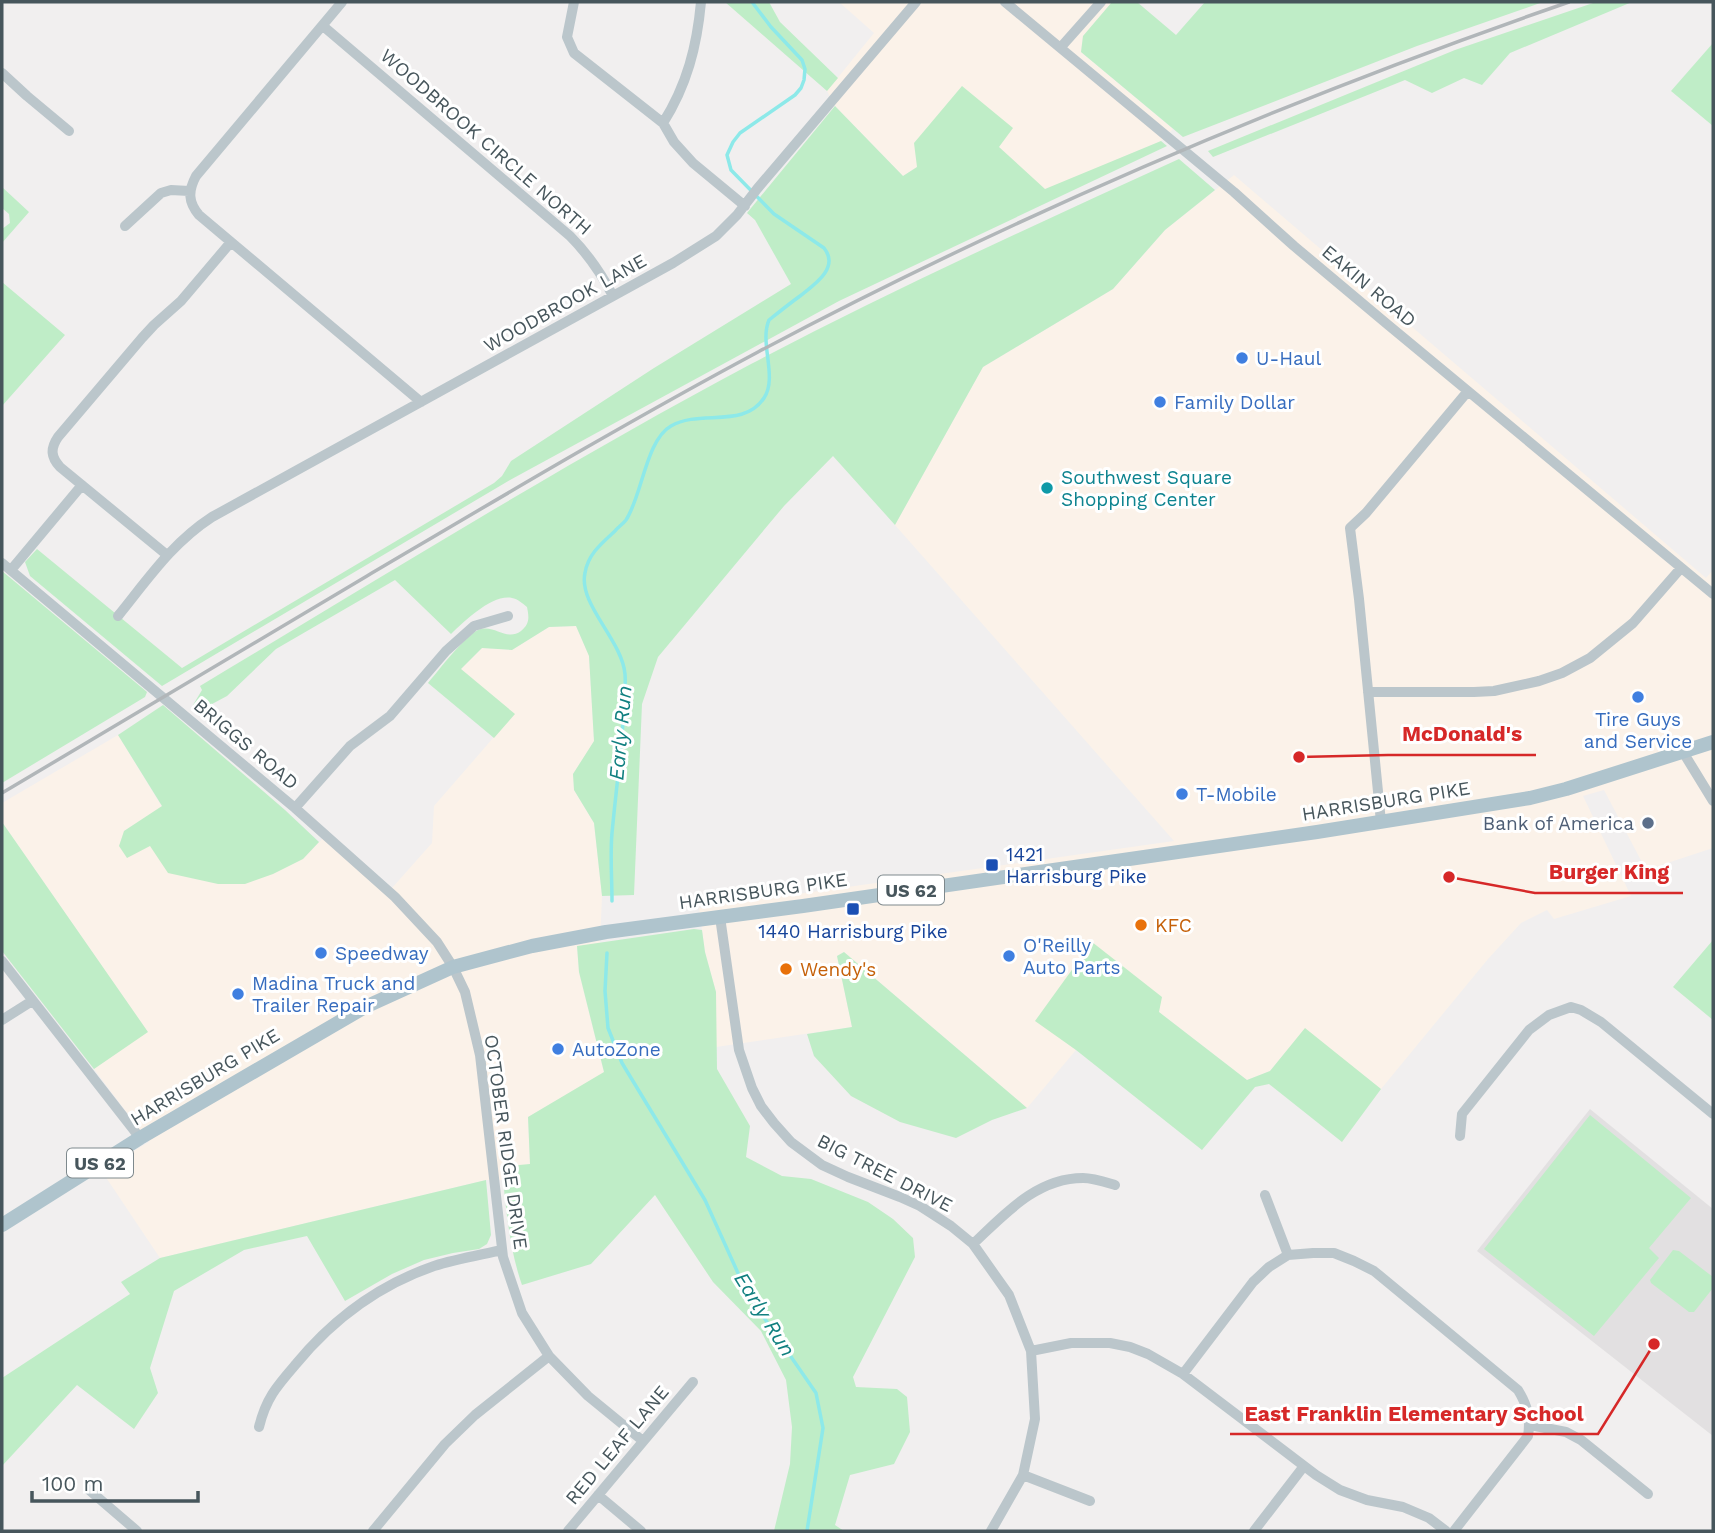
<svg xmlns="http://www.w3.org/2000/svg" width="1715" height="1533" viewBox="0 0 1715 1533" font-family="'Work Sans',sans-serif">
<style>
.commercial{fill:#fbf2e9}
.education{fill:#e2e0e1}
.green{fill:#bfedc7}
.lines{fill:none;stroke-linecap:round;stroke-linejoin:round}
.stream{stroke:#8de9e9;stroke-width:3.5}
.minor{stroke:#bbc6cb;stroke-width:10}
.major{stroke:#afc4cd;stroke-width:14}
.rail{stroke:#b1b6b9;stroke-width:3.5}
.shop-dot{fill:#3f7fe0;stroke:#fff;stroke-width:2.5}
.culture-dot{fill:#0f9aa8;stroke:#fff;stroke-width:2.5}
.service-dot{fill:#5c6f8a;stroke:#fff;stroke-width:2.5}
.transit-dot{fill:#1a4fb4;stroke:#fff;stroke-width:2.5}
.food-dot{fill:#e8710a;stroke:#fff;stroke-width:2.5}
.labels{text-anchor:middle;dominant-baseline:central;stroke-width:6;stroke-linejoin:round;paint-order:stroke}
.shield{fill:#fff;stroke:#7e898d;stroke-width:2}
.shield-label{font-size:18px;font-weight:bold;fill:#47565c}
.street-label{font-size:19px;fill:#47565c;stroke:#fff}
.shop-label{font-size:19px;fill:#366cbe;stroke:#fff;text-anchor:start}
.culture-label{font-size:19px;fill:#0d838f;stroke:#fff;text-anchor:start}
.service-label{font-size:19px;fill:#4e5e75;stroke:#fff;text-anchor:end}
.transit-label{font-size:19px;fill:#164399;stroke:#fff;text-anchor:start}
.food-label{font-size:19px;fill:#c56008;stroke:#fff;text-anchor:start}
.water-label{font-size:21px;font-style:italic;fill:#118080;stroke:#fff}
.leader{fill:none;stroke:#d62828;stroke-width:2.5}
.callout-dot{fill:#d62828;stroke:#fff;stroke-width:2.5}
.callout-label{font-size:21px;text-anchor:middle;font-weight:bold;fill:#d62828;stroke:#fff;stroke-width:6;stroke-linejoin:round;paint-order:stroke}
</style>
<rect width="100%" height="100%" fill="#f1efef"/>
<path class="commercial" d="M839,2H1112L1083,36L1081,52L1173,129L1161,141L1045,190L998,146L1013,128L917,167L903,176L835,106L827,91L874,33Z
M1234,175L1706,578L1713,570V848L1646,870L1604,790L1583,796L1631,896L1554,919L1547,910L1521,923L1488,959L1381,1089L1305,1029L1270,1071L1247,1080L1159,1012L1036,1020L1076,1050L1027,1108L844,952L837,956L852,1027L716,1047V992L705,952L699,908L1174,841L895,525L983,367L1113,289L1165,230Z
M576,626L589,656L594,742L573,774L574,790L594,823L602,896L600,943L577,947L579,972L604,1073L528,1117L530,1165L508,1180H486L160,1258L101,1170L149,1142L94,1069L147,1031L2,822V803L118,735L162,807L124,831L150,846L303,859L327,834L392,888L432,843L434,806L514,714L461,669L482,648L512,650L549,627Z"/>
<path class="education" d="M1590,1109L1713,1209V1436L1477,1251Z"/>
<path class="green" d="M725,2H769L780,22L838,78L827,91Z
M1112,2H1137L1176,35L1205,2H1543L1417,46L1183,137L1081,52L1083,36Z
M1596,2H1632L1510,53L1482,85L1464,78L1432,93L1405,80L1213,157L1208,151L1455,50Z
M1713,43V126L1671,91Z
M962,86L1013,128L999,147L1045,189L1161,141L1167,146L839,301L510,480L162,686L30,576L25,562L37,549L182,668L494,483L502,476L511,461L654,368L791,284L755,220L747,213L835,106L903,176L917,167L914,143Z
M1179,159L1215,190L1165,230L1113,289L983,367L895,525L833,456L784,506L658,657L642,704L634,895L602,896L594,823L574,790L573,774L594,741L589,656L576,626L549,627L512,650L482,648L461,669L515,714L494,738L428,683C439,670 464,637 478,630C494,623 506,642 521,631C530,624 529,617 527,607C522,603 518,599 512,598C492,594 465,621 451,634L395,580L276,649L227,696L199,711L193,705L202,690L200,686C382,577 563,464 751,364C891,290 1035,225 1179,159Z
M2,187L29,212L2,243V229L10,223L9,214L2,208Z
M2,282L65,335L2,406Z
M2,571L147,692L145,697L2,783Z
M163,705L285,810L319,842L303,859L273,874L245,884H218L168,873L150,846L127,858L119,846L124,831L162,806L118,735Z
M2,822L148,1032L94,1069L2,951Z
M694,929L702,930L705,952L716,992L717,1069L750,1126L746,1157L782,1176L811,1179L868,1202L893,1219L913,1238L915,1257L853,1377L856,1387L897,1389L907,1397L910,1432L894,1464L850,1475L835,1525L844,1531H774L790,1464L792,1427L786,1380L761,1331L713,1282L655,1195L591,1264L522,1285C510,1251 507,1216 503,1180L508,1179V1166L530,1164L528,1117L604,1072L579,972L577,946Z
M1713,940V1020L1673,987Z
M1092,942L1162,997L1159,1012L1247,1080L1270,1071L1305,1028L1381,1089L1342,1142L1269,1084L1255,1087L1202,1150L1076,1050L1035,1021Z
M844,952L1027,1108L992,1120L956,1138L900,1122L851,1096L814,1056L807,1034L852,1027L837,956Z
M1590,1115L1691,1198L1649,1248L1659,1258L1594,1336L1484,1249Z
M486,1180L491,1235L487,1244L479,1249L453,1253L424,1260L392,1274L345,1301L307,1236L244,1250L174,1291L150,1368L158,1393L134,1429L77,1385L2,1466V1378L130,1294L121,1282L160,1258Z
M1673,1250L1679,1251L1713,1277V1288L1694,1312H1689L1651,1283L1650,1280Z"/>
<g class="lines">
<path class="stream" d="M612,901C612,879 610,855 612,833C616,790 622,748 624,706C624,696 626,685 625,674C622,640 578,604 585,573C588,554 602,543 615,531C618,527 623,524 626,520C642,496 646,440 671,426C700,409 744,429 764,398C778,377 759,343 769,320C779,312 789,304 800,296C814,285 840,268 824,248L774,214L731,170L727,155L733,142L740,133L795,95L801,88L804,80L805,69L802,60L771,27L752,2
M607,953L605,991L608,1028L622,1063L705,1200L747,1293L816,1393L823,1428L807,1531"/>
<path class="minor" d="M342,2L196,176C188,191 188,202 199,215L421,402
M574,2L567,37L574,53L663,123L674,142L693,163L745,206
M1005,2L1234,192L1294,246L1387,324L1713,594
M323,26L570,236C588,254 601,273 613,296
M1061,47L1101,2
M2,73L27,96L69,131
M663,123C687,85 697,46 701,2
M125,226L161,193L171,190L189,191
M167,555L60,467C51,457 50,449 58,437L142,338L154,325L181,301L231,242
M2,563L295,808L395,897L437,942L453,967L465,992L480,1055L503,1257L522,1313L549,1356L588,1396L643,1441
M11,570L82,485
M118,616C148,579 172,543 212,517L673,263L716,236L737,215L757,189L916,2
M1368,692H1474L1494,691L1539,681L1562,673L1590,658L1633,623L1681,568
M1683,752L1713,801
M295,808L350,746L390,716L446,651L474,626L508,616
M1381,822L1359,599L1350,528L1366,513L1468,391
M720,917L739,1050L752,1088L761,1106L774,1123L791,1142L822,1165L848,1177L900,1197L920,1206L951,1226L973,1244L1009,1295L1031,1351L1035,1419L1023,1475L991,1531
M2,961L140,1138
M2,1020L32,1001
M1460,1136L1462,1114L1529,1030L1549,1015L1571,1007L1581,1010L1601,1022L1713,1114
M1265,1195L1288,1255
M973,1244C1004,1215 1036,1178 1083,1178C1093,1178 1105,1182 1115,1185
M1031,1351L1071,1343H1110L1130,1347L1148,1354L1183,1374L1316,1475L1340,1490L1367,1500L1403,1507L1429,1518L1446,1531
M1183,1374L1253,1282L1269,1267L1288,1255L1313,1253H1334L1354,1261L1374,1271L1518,1390C1527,1405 1531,1418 1528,1436L1454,1531
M1530,1425L1566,1432L1581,1440L1648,1494
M259,1427C266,1398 277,1386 296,1364C333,1319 379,1285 434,1266C456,1259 480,1255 502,1250
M1023,1475L1090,1501
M88,1489L137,1531
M598,1495L641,1531
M373,1531L445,1444L475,1415L549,1356
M568,1531L693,1382
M1254,1531L1304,1466"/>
<path class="major" d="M2,1225L140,1138L365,1007L453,967L532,946L606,932L803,906L1317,832L1530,798L1566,789L1713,742"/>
<path class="rail" d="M2,793C123,721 245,649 367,576C496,500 625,423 758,352C1018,214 1291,98 1569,2"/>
</g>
<g class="shop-dot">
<circle cx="1242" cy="358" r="7"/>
<circle cx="1160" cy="402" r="7"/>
<circle cx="1638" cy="697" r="7"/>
<circle cx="1182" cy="794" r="7"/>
<circle cx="321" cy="953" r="7"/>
<circle cx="1009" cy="956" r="7"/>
<circle cx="238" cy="994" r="7"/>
<circle cx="558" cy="1049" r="7"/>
</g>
<circle class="culture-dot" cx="1047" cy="488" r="7"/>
<circle class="service-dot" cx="1648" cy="823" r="7"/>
<g class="transit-dot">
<rect x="985" y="858" width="14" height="14" rx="3.5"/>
<rect x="846" y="902" width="14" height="14" rx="3.5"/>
</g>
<g class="food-dot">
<circle cx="1141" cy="925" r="7"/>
<circle cx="786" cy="969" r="7"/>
</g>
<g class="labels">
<g class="shield">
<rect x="878" y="875.5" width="66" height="29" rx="5"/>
<rect x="67" y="1148.5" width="66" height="29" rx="5"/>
</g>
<g class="shield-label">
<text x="911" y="890">US 62</text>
<text x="100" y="1163">US 62</text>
</g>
<g class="street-label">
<text transform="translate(486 142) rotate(41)">WOODBROOK CIRCLE NORTH</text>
<text transform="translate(1369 286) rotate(40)">EAKIN ROAD</text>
<text transform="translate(565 303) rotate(-29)">WOODBROOK LANE</text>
<text transform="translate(246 744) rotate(40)">BRIGGS ROAD</text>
<text transform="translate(1386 801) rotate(-9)">HARRISBURG PIKE</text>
<text transform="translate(763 891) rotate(-8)">HARRISBURG PIKE</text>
<text transform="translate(205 1077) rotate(-31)">HARRISBURG PIKE</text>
<text transform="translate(506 1142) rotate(82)">OCTOBER RIDGE DRIVE</text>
<text transform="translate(885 1173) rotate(27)">BIG TREE DRIVE</text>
<text transform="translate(617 1445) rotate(-50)">RED LEAF LANE</text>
</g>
<g class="shop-label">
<text x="1256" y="358">U-Haul</text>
<text x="1174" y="402">Family Dollar</text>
<text x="1638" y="719" text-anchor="middle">Tire Guys<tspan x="1638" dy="22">and Service</tspan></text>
<text x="1196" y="794">T-Mobile</text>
<text x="1023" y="945">O'Reilly<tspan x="1023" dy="22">Auto Parts</tspan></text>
<text x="335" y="953">Speedway</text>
<text x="252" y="983">Madina Truck and<tspan x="252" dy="22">Trailer Repair</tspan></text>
<text x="572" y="1049">AutoZone</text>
</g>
<g class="culture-label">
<text x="1061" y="477">Southwest Square<tspan x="1061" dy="22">Shopping Center</tspan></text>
</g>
<g class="service-label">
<text x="1634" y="823">Bank of America</text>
</g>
<g class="transit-label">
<text x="1006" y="854">1421<tspan x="1006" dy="22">Harrisburg Pike</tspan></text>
<text x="853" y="931" text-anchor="middle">1440 Harrisburg Pike</text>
</g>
<g class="food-label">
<text x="1155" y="925">KFC</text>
<text x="800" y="969">Wendy's</text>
</g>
<g class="water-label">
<text transform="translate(620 733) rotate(-85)">Early Run</text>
<text transform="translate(765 1314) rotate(58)">Early Run</text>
</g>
</g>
<path class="leader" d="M1299 757L1388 755H1536M1449 877L1535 893H1683M1654 1344L1598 1434H1230"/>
<g class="callout-dot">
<circle cx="1299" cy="757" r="7"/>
<circle cx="1449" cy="877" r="7"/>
<circle cx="1654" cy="1344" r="7"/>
</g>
<g class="callout-label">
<text x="1462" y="741">McDonald's</text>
<text x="1609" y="879">Burger King</text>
<text x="1414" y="1421">East Franklin Elementary School</text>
</g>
<rect width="1715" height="1533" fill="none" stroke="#47565c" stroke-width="7"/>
<path d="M32 1491v10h166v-10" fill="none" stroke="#47565c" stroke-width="3.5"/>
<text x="42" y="1491" font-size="21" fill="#47565c" stroke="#ffffff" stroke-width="5" paint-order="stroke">100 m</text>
</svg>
